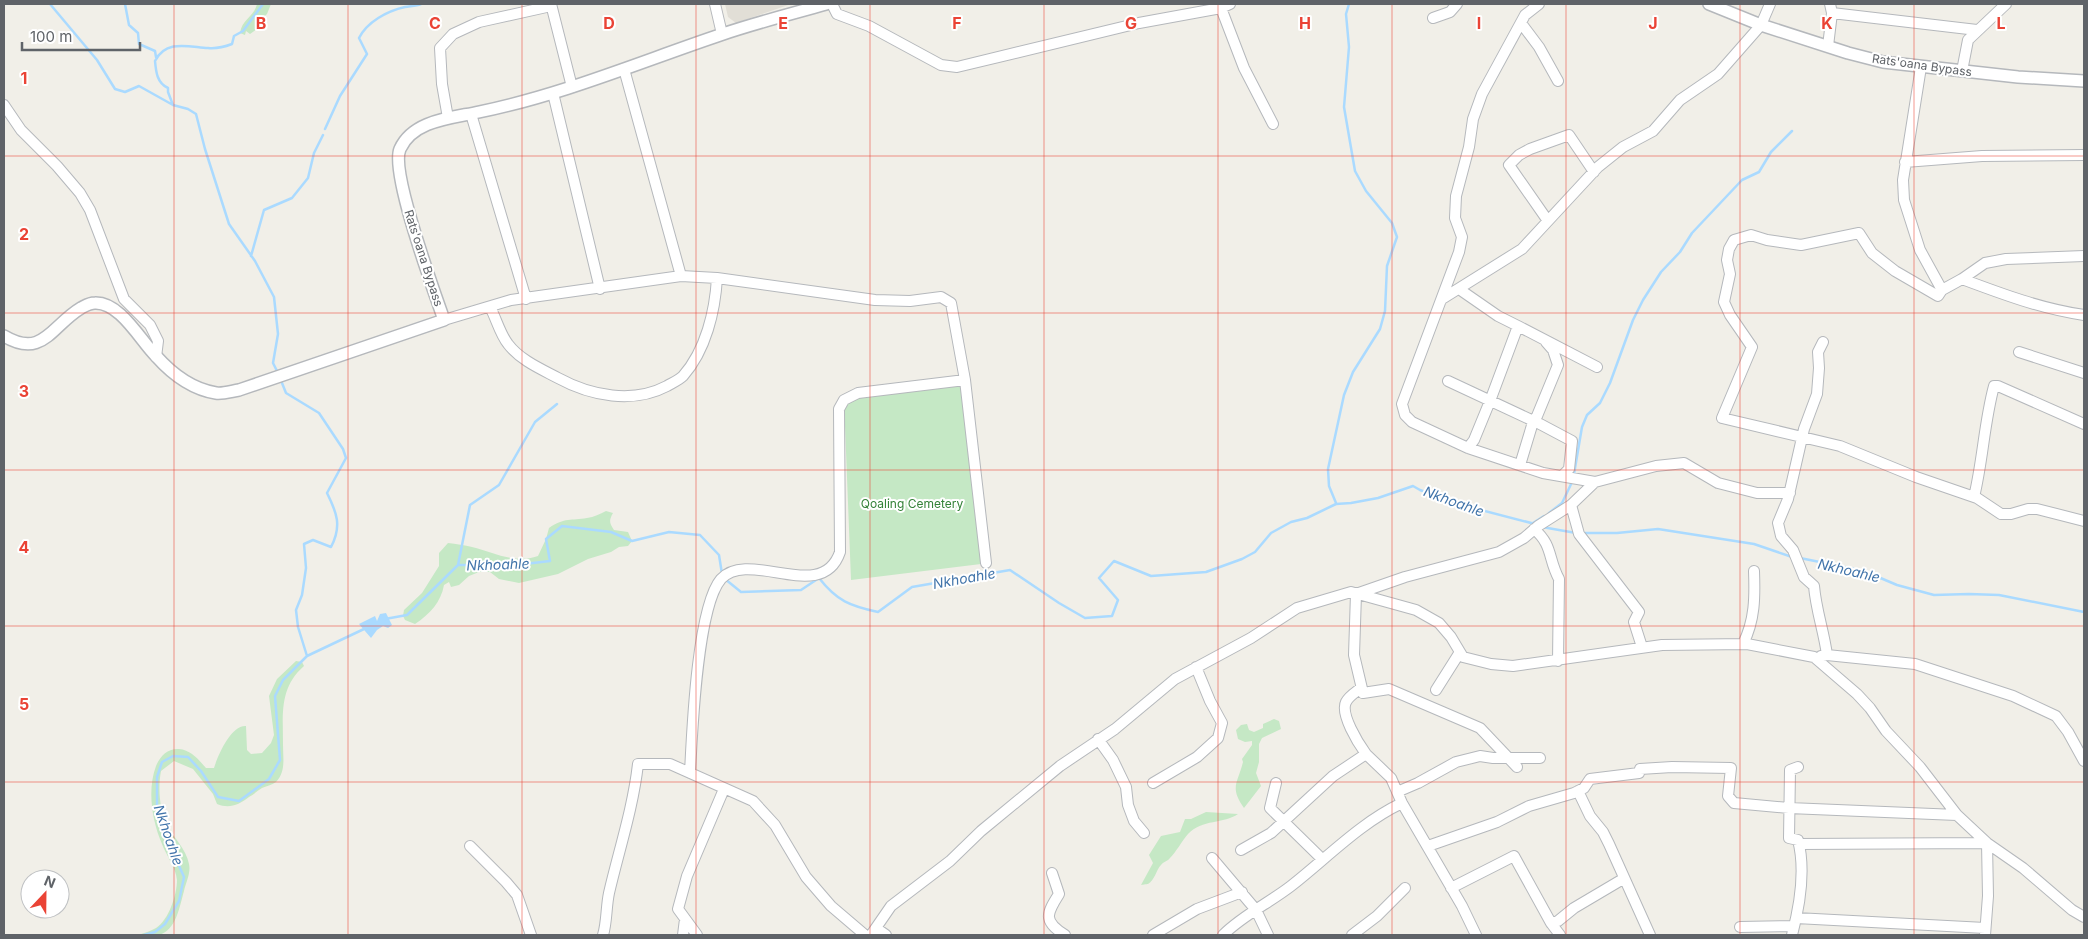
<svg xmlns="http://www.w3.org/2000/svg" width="2088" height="939" viewBox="0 0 2088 939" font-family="Inter,sans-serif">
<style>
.education{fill:#e1ded6}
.green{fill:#c5e8c5}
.water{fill:#aadaff}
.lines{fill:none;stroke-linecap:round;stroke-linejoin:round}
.stream{stroke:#aadaff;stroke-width:2.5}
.minor-casing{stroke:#b5b8bc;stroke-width:12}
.tertiary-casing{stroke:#b5b8bc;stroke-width:14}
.minor{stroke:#fff;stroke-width:10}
.tertiary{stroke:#fff;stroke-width:11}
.grid{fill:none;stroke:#ea4335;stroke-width:1;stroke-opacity:0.55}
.labels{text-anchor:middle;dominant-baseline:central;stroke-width:4;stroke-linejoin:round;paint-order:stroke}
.street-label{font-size:12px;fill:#5f6368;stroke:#fff}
.park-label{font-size:12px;fill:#348238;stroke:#fff}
.water-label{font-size:14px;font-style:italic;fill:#4174aa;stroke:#fff}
.grid-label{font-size:16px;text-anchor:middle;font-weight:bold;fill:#ea4335;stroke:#fff;stroke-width:4;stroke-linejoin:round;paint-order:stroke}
</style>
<rect width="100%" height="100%" fill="#f1efe8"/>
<path class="education" d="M725,4H791L736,23L728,17Z"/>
<path class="green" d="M257,4H271L267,14L258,22L260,23V27L250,34L246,31L245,35L240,33C242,19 254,17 257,4Z
M965,380L981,564L851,580L844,400Z
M606,511L613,513C609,520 609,523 614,530L628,532L632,541L628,546L619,547L611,552L588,559L558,574L519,583L499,579L490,572H479L469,576L459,585L451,587L449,582L444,585C441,602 430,614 415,624L405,620L403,616L404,610L422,593L439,566V553L448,543C456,544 465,545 472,547C495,553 515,564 538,556L546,539L549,528C565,517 571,521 587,518C594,517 600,514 606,511Z
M296,661L302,662L304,666C279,688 283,714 283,745C283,758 286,772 276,782C272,785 266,786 262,788C257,791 253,795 249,797C239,805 229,809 217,804L213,794L193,769L174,761L161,771C158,787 159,809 167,824C173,838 186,848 189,864C191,873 186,882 184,891C180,905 176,932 158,935C152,936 144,935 138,935C144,933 151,931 156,928C169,920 177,894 177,880C176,868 166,855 162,844C152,821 147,790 156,766C160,756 168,748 179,749C191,750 198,759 206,768H214C218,755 231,725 246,726L247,750L251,754L262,753L271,743L274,735L269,696L277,679Z
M1274,719L1279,721L1281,729L1262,738L1259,744V762L1256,773L1261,786L1244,808C1229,787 1238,783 1243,762L1242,759L1252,745V741L1245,742L1238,739L1236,730L1241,725L1247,724L1249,730L1254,732L1263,728V724Z
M1206,812L1238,814C1224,824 1202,819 1188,834C1182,841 1176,852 1170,858C1168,861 1163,862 1161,865C1156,870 1155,880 1148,884C1147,884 1141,885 1141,885L1153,863L1149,855L1161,836L1180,832L1185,819H1191Z"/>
<path class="water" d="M386,613L392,625L388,628L383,626L377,630L371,638L359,624L375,616L377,621L380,614Z"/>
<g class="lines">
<path class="stream" d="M50,4L97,60L115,89L125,92L139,86L173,105
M125,4L129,25L138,33L139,44L155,51L156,57
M263,4L243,31L234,36L232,44C224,47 217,49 208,48C189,47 166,39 155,61C156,72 157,83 168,88V92L173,105L188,109L196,114L205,149L229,224L255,261L274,297L278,334L273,363L278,373
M325,129L340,96L367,54L359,38C367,22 387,11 405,7C410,6 416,6 421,4
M251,256L264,210L292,198L308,178L314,153L323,135
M280,378L286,393L319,413L343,449L346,458L327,493C337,513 342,526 331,547L313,540L304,544L306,568L302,595L296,610L298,627L307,656
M1574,474L1582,427L1587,415L1600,403L1610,383L1633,320L1643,300L1661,272L1680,252L1692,233L1742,180L1759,172L1771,152L1792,131
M1336,503L1329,486L1328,469L1344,395L1353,372L1380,329L1385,311L1387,266L1397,237L1392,223L1366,191L1355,171L1344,107L1349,47L1346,14L1349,4
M1549,513L1562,503L1573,480
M1533,523L1544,516
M1542,527L1576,533
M1581,533H1617L1658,529L1754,544L1792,557
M1800,558L1864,571L1897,585L1934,595L1969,594L1999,595L2084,612
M458,565L470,505L499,485L535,422L557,404
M725,579L741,592L801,590L819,578C837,601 850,606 878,612L912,587L1010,570L1059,603L1085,618L1112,616L1118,600L1099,578L1114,561L1151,576L1206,572L1242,559L1255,552L1271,533L1291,522L1307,518L1336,504L1351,503L1378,498L1413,486L1420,490L1454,503L1535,524
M385,619L407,615L458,565H516L550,561L546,539L562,526L611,532L632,541L669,532L700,535L719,555L722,574
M144,935L155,932L165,924L179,901L184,877L164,832L157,806V777L162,762L173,756L188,757L201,771L218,797L239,801L269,779L280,760L275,696L283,680L307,656L364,629"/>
<defs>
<path id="minor" d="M551,4L572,87
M715,4L722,34
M832,4L837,14L869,26L941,65L957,67L1139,23L1221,8L1230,4
M1539,4L1525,15L1482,94L1473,119L1469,147L1456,196L1455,218L1462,237L1459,252L1402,404L1405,415L1412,422L1468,448L1543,473L1595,482
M1221,8L1244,68L1273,124
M1832,13L1977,30
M1433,18L1450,12L1457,4
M1521,23L1539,47L1558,81
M1828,46L1832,13L1830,4
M1921,67L1903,180L1904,200L1920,250L1942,290L1962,279C2002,294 2042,309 2084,315
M624,69L681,276
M1962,71L1968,40L2006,4
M553,93L600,289
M4,105L21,130L57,166L80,193L90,210L124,299L150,325L158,341L156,357
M471,114L526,299
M448,118L442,84L440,48L453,34L479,22L551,6
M1905,162L1982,156L2084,155
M1548,221L1509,165L1519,155L1530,149L1569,135L1594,172
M1962,279L1985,263L2006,259L2084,256
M1459,289L1498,316L1518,326L1490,401L1474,440L1468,448
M1942,290L1938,296L1895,271L1872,253L1859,233L1801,245L1767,240L1751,235L1734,240L1729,249L1727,260L1730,274L1724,302L1730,315L1752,347L1722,418L1840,446L1916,477L1977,498L2001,514H2011L2028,509H2037L2084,521
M1442,299L1522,249L1598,167L1623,147L1653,131L1680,100L1718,74L1761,25L1770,4
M490,307C496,318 500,334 508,344C520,360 541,369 558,378C591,396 633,404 667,386C672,383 679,380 683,376C706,350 715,311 717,278
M444,320L511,300L681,276L717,278L875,300L910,301L941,297L951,303L965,380L986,563
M1518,326L1597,367
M1823,342L1818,352L1819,368L1817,394L1804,429L1788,499L1778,523L1781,536L1793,550L1804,577L1814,586C1816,610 1824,632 1827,655
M2019,352L2084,373
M1448,381L1540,424L1572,441L1569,469L1562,476
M1520,465L1533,422L1537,416L1558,365L1553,350L1546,342
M1974,497C1983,460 1984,423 1994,386H1998L2084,424
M1571,505L1579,534L1639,612L1634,622L1642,647
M1534,529C1553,545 1548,559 1559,579L1558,661
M1743,644C1755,620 1755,597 1754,571
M1821,656L1827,655L1915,664L2013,696L2056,716L2068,732L2084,761
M1361,688C1356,692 1349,696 1346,702C1340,714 1358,743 1366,754
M1436,690L1460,652
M1098,739L1113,760L1126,787L1128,805L1134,821L1144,833
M1517,767L1480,728L1389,689L1363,693L1354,655L1356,594L1405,577L1499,552L1524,538L1538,526L1571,505L1595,482L1656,466L1684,463L1718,483L1757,493H1790
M690,773C692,733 697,607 721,579C749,548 822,605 840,552L839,409L844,400L858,393L965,380
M1153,783L1197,757L1218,738L1222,723L1210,701L1196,667
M1276,783L1270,808L1322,859
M1578,791L1590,816L1603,832L1609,844L1650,935
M1397,792L1418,783L1456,762L1480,756L1493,758H1540
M1799,844L1987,843L1988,896L1985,935
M470,846L506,882L517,895L531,935
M1428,846L1497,822L1529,806L1574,793L1584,788L1590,779L1639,773L1640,769L1672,767L1731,768L1728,796L1734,803L1789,808L1957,815
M1241,850L1271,833L1333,776L1366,754L1391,778L1402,803L1462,906L1476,935
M1212,858L1256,910L1268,935
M1052,873L1059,894C1047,913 1042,921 1065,935
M1451,888L1514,856L1551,923L1558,921L1574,908L1623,879
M1796,918L1985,928
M1551,923L1560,935
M1740,927L1794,926
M876,928L886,935
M603,935C607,922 606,907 609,893C619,850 633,808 638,764H670L753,801L775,825L806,877L831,906L865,935
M683,935L685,919
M697,935L678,909L687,876L724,789
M871,935L891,906L950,861L981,831L1060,766L1115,729L1175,679L1251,638L1297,608L1351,592L1416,610L1439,623L1451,637L1463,657L1491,664L1513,666L1662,645L1747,644L1814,657L1857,694L1870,708L1886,731L1920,767L1957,815L1987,843L2023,868L2072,910L2084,917
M1153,935L1197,909L1242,892
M1223,935C1243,915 1269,903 1291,886C1328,857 1360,823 1402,803
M1352,935L1377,916L1405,888
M1792,935C1800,905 1806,871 1798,840L1789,838L1790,770L1798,767"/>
<path id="tertiary" d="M1709,4L1761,25L1848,53L1883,62L2018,77L2084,81
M4,336C43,359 51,326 81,308C85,306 89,303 95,303C120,302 140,340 156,356C172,374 191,389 216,393C223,394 232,391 239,390L444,320C434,291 390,172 400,149C413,120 452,118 479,112C562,95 640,62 720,35C755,23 791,14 826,4"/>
</defs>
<use href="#minor" class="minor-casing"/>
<use href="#tertiary" class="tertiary-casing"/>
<use href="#minor" class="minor"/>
<use href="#tertiary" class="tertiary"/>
</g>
<path class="grid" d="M174,4V935M348,4V935M522,4V935M696,4V935M870,4V935M1044,4V935M1218,4V935M1392,4V935M1566,4V935M1740,4V935M1914,4V935M4,156H2084M4,313H2084M4,470H2084M4,626H2084M4,782H2084"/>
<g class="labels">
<g class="street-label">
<text transform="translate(1922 65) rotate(8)">Rats'oana Bypass</text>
<text transform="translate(424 258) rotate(72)">Rats'oana Bypass</text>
</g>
<g class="park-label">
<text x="912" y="503">Qoaling Cemetery</text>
</g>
<g class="water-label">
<text transform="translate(1454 501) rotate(20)">Nkhoahle</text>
<text transform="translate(498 564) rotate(-2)">Nkhoahle</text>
<text transform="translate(1849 570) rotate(13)">Nkhoahle</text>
<text transform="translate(964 578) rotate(-10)">Nkhoahle</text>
<text transform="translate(169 835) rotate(71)">Nkhoahle</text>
</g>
</g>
<g class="grid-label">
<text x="261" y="29">B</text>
<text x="435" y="29">C</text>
<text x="609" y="29">D</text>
<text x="783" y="29">E</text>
<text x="957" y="29">F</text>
<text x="1131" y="29">G</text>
<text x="1305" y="29">H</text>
<text x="1479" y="29">I</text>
<text x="1653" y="29">J</text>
<text x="1827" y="29">K</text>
<text x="2001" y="29">L</text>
<text x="24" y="84">1</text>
<text x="24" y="240">2</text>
<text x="24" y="397">3</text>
<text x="24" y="553">4</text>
<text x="24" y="710">5</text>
</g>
<rect width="2088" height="939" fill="none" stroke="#5f6368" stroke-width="10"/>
<g transform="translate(45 894) rotate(22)"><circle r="24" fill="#ffffff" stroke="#bfc1c3"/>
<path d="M0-4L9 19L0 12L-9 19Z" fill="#ea4335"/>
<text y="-8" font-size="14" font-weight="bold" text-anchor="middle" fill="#5f6368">N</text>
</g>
<path d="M22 42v8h118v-8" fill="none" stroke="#5f6368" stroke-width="2.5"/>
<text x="30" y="42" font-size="15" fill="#5f6368" stroke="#ffffff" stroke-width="4" paint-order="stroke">100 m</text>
</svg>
